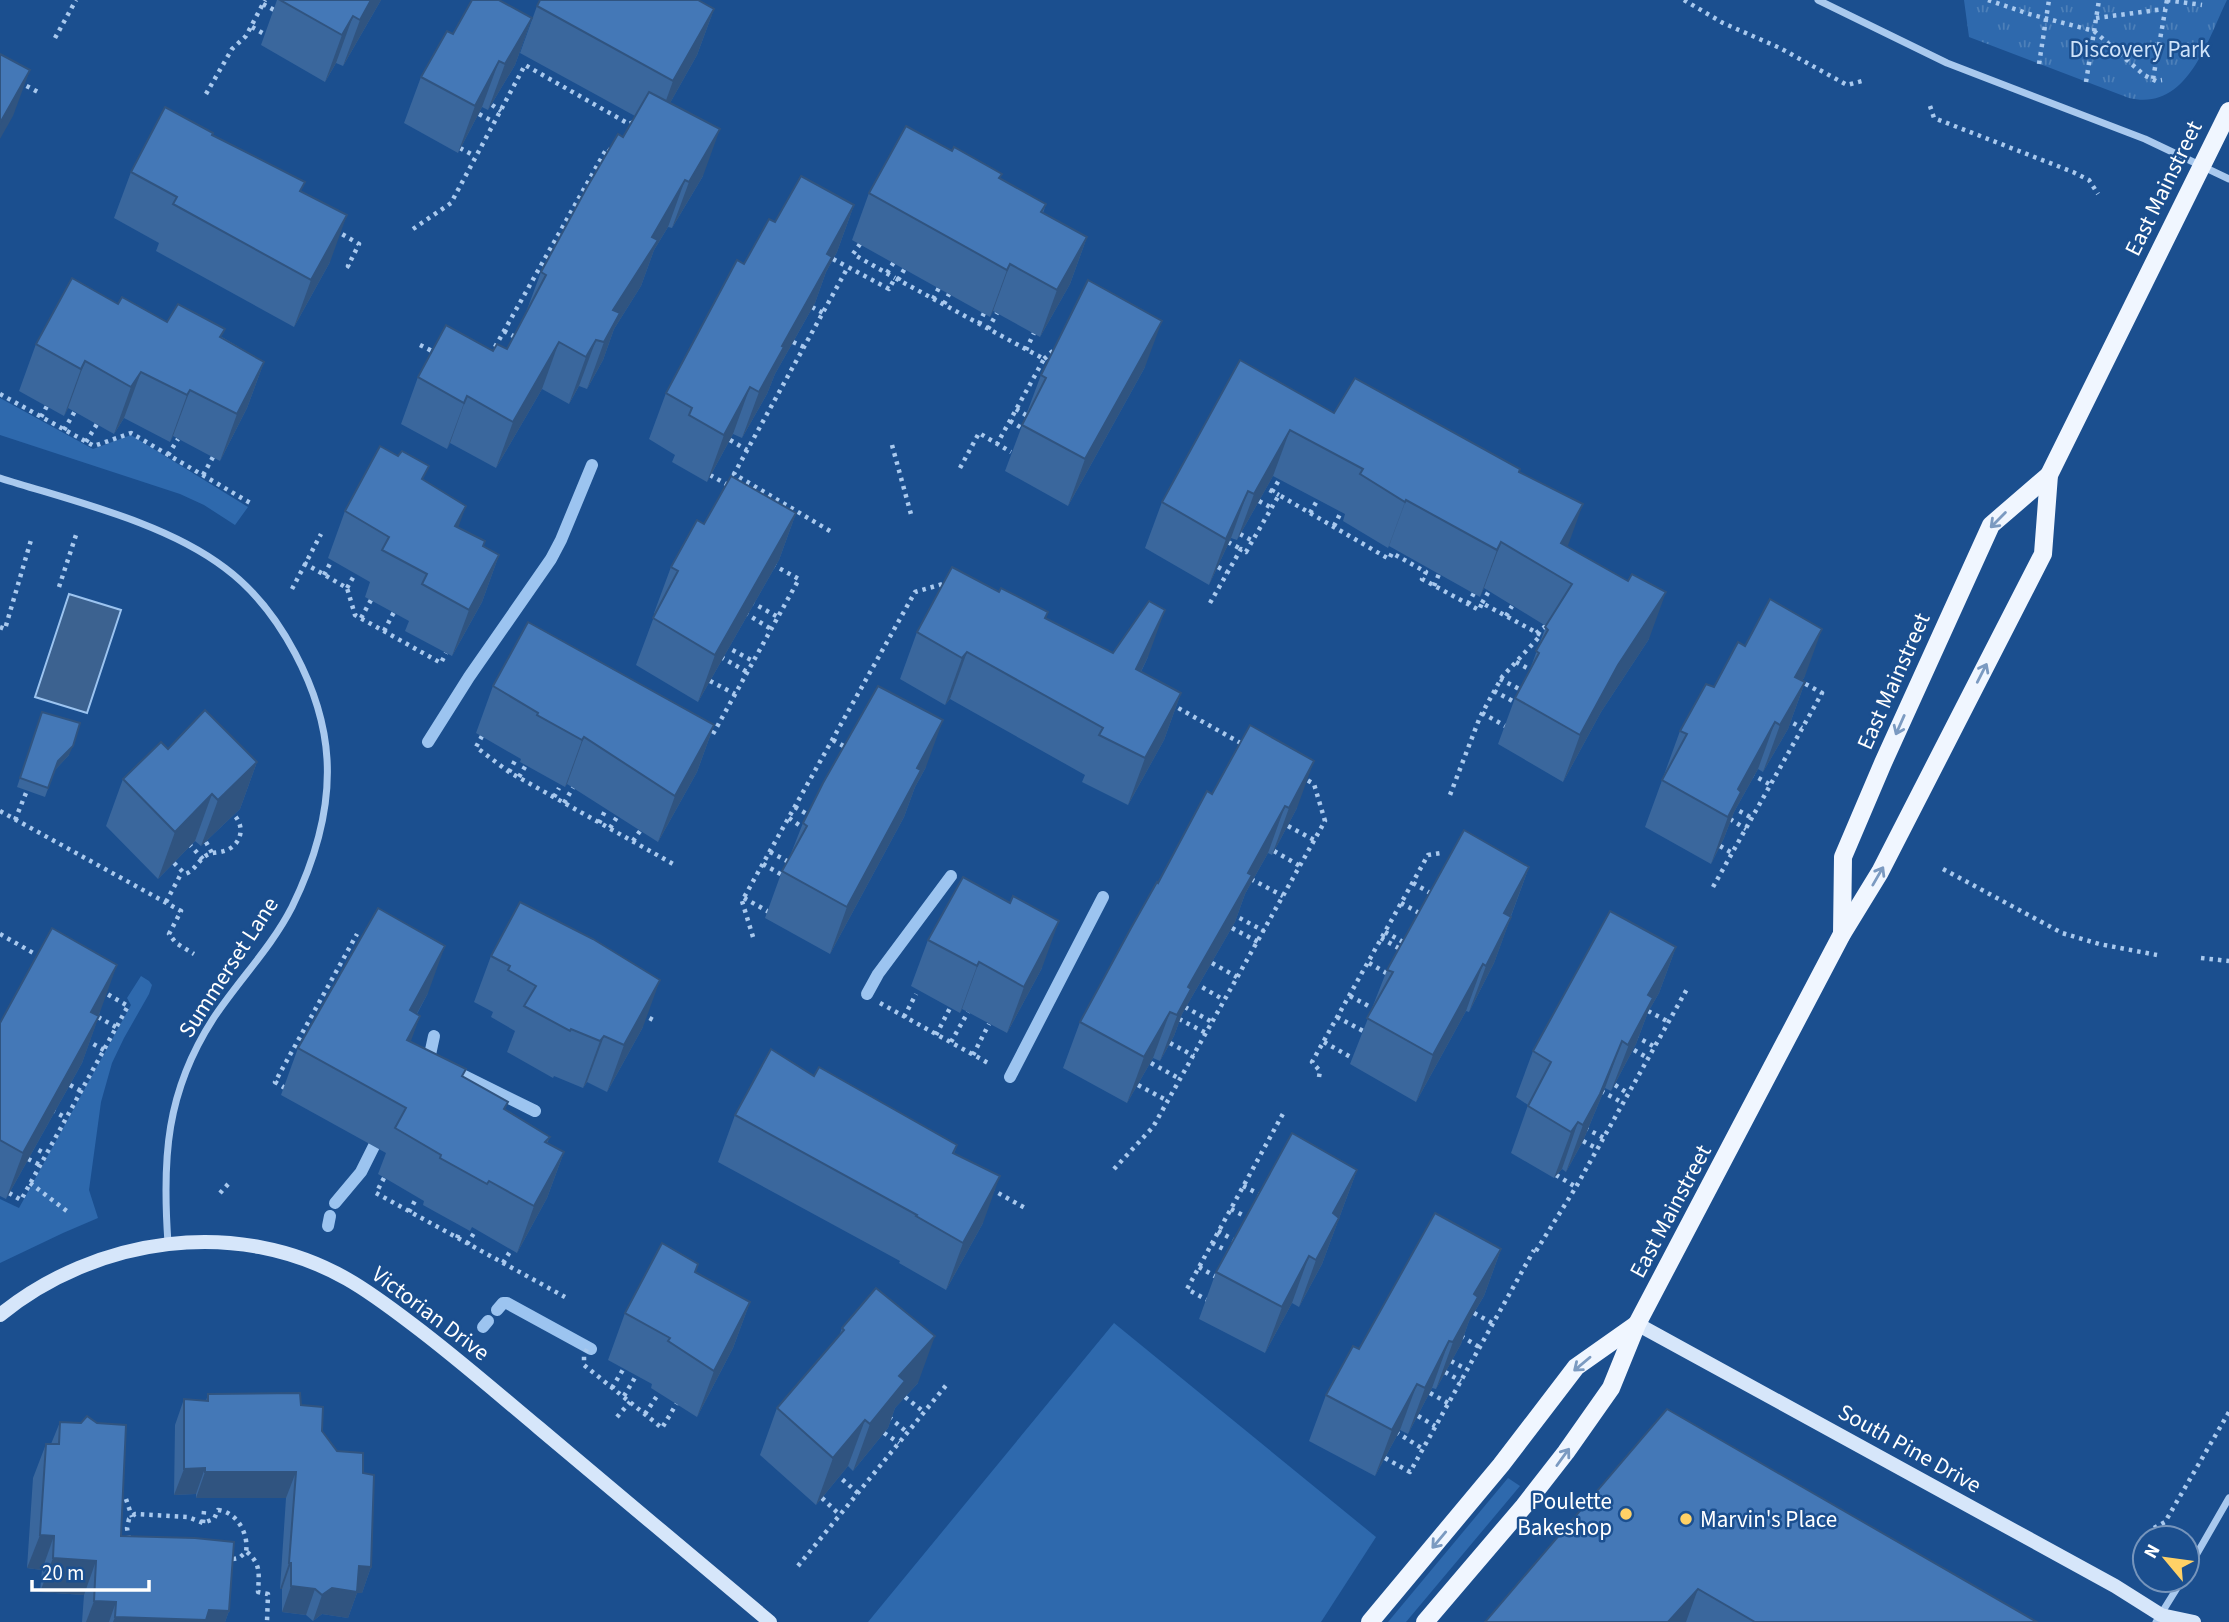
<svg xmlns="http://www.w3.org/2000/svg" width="2229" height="1622" viewBox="0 0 2229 1622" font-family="'Source Sans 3',sans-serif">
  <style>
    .grass { fill: #2e69ad }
    .park { fill: url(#park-tufts) }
    .water { fill: #3c6290; stroke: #9cc4f0; stroke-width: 2 }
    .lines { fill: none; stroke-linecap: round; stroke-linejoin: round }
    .stream { stroke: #9cc4f0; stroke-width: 12 }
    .path { stroke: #a9c9ee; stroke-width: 4.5; stroke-dasharray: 3.5 5; stroke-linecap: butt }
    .street { stroke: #a9c9ee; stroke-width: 7 }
    .secondary { stroke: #d6e6fa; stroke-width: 14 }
    .primary { stroke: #f0f6ff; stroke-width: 18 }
    .wall { fill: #3a679d }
    .shaded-wall { fill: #305480 }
    .building { fill: #4478b7; stroke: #305480; stroke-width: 2 }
    .oneway { stroke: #7b9ac1 }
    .poi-dot { fill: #ffd166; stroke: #1b4f8f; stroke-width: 2.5 }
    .labels { text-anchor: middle; stroke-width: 5; stroke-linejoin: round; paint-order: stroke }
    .park-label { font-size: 23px; fill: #cfe3fa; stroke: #1b4f8f }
    .street-label { font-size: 23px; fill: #fff; stroke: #1b4f8f }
    .poi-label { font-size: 23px; fill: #fff; stroke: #1b4f8f; text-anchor: end }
  </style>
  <defs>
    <pattern id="park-tufts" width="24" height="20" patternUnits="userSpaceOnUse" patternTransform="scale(1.75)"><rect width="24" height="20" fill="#2e69ad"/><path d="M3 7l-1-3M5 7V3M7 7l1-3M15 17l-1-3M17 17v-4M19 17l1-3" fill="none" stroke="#4d80b9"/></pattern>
  </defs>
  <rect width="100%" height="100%" fill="#1b4f8f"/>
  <!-- grass -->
  <g class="grass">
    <path d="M 0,398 L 93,449 L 131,435 L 248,507 L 235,525 L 204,505 L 180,494 L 0,435 Z"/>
    <path d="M 141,976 L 149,981 L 152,985 L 149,994 L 124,1038 L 112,1063 L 101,1102 L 89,1190 L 98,1218 L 63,1233 L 0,1263 L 0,1199 L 19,1208 L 131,1005 L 127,998 Z"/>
    <path d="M 1114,1323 L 1376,1537 L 1321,1622 L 868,1622 Z"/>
    <path d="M 1508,1478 L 1520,1486 L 1406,1622 L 1388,1622 Z"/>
  </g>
  <!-- park -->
  <path class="park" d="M 1964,0 L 2227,0 C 2207,41 2187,112 2129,98 L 1969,37 Z"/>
  <!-- water -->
  <path class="water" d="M 69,594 L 121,610 L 87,713 L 35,697 Z"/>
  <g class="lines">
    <!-- stream -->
    <g class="stream">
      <path d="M 428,742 L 469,677 L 551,559 L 561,540 L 592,465"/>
      <path d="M 867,994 L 878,974 L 951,876"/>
      <path d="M 428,1064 L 434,1036"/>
      <path d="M 450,1069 L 535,1111"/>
      <path d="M 1010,1077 L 1103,897"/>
      <path d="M 335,1203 L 361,1172 L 380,1134"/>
      <path d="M 328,1226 L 330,1216"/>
      <path d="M 497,1310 L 503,1303 L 507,1303 L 591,1349"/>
      <path d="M 483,1327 L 488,1321"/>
    </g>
    <!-- path -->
    <g class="path">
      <path d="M 1684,0 L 1723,23 L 1780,48 L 1847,85 L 1866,80"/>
      <path d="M 1988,0 L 2029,14 L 2094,31 L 2144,75 L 2156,81 L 2162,80"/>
      <path d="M 2167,0 L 2202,5"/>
      <path d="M 263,4 L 278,12"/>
      <path d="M 2096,18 L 2165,9"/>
      <path d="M 252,27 L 266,35"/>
      <path d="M 55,38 L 76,0"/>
      <path d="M 2039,64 L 2049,0"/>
      <path d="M 2153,79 L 2167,0"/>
      <path d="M 19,82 L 38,92"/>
      <path d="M 2086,82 L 2099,0"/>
      <path d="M 206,94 L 232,49 L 246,36 L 265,0"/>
      <path d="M 492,105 L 501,111"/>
      <path d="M 1930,106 L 1934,118 L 2073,172 L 2089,180 L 2098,194"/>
      <path d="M 479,114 L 494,122"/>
      <path d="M 460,148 L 475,156"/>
      <path d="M 413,229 L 451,203 L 525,65 L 629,124 L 634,122"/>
      <path d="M 335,230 L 359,244 L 348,266 L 353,269"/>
      <path d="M 860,244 L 853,254 L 895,278"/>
      <path d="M 833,259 L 848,267"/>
      <path d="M 887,273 L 894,262"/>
      <path d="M 898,280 L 907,265"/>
      <path d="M 933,299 L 941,284"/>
      <path d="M 944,304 L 949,294"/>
      <path d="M 812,307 L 823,313"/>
      <path d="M 979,324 L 984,313"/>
      <path d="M 988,329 L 997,313"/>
      <path d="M 504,331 L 519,339"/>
      <path d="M 793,342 L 804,347"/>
      <path d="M 420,345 L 436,353"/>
      <path d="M 495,347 L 607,148 L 611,151"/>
      <path d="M 1026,350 L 1034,333"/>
      <path d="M 1044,359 L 1056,348"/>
      <path d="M 0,394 L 94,446 L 131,433 L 252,504"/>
      <path d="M 1016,409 L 1026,415"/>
      <path d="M 41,417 L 47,406"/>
      <path d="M 1010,421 L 1025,430"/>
      <path d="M 64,430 L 75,411"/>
      <path d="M 730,440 L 747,450"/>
      <path d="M 86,442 L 97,424"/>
      <path d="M 892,445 L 912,518"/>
      <path d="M 168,455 L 178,439"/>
      <path d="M 960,468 L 979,433 L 1011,452"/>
      <path d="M 203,475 L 213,457"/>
      <path d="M 710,475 L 728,485 L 729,482"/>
      <path d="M 1262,486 L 1279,495"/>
      <path d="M 1272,492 L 1282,475"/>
      <path d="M 1259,501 L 1272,508"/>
      <path d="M 1310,513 L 1318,499"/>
      <path d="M 1334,526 L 1341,512"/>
      <path d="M 830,531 L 734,474 L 848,267 L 889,289 L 895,278 L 1044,359 L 997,444"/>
      <path d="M 1240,534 L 1253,541"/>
      <path d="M 1228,542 L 1241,549"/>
      <path d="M 304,563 L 347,588 L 355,615 L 441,663 L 446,653"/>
      <path d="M 1218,567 L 1227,572"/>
      <path d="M 324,575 L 332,560"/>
      <path d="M 1434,586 L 1439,574"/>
      <path d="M 59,587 L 76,535"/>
      <path d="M 347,588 L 355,574"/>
      <path d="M 292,589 L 321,534"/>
      <path d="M 751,602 L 778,617"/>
      <path d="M 1210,603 L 1241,549 L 1246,552 L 1279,495 L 1389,559 L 1392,553 L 1426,572 L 1422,579 L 1479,610 L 1482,603 L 1541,635 L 1502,677 L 1480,717 L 1450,795"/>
      <path d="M 1482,603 L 1489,591"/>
      <path d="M 1468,604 L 1474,593"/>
      <path d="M 745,613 L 771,629"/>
      <path d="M 1506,616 L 1512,606"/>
      <path d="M 361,618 L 371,600"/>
      <path d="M 0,627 L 5,629 L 31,540"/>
      <path d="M 384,631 L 394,612"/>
      <path d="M 1536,633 L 1550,623"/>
      <path d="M 725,646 L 753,661"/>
      <path d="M 721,657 L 747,672"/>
      <path d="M 1516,662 L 1531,670"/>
      <path d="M 1500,679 L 1523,691"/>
      <path d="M 710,681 L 735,694"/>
      <path d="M 1494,691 L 1518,704"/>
      <path d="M 1171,704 L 1246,746"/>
      <path d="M 1482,713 L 1507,727"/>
      <path d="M 1786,719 L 1802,728"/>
      <path d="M 713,734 L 799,579 L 775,566"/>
      <path d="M 482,736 L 476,747 L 509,772 L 675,865"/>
      <path d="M 833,740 L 847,748"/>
      <path d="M 509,772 L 517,757"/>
      <path d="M 1751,774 L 1771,785"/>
      <path d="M 519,777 L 526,765"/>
      <path d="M 554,797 L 559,788"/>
      <path d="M 564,803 L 574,786"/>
      <path d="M 795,807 L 812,817"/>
      <path d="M 1732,807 L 1752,818"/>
      <path d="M 0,811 L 181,911 L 169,934 L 176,943 L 194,954"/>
      <path d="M 789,818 L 805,829"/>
      <path d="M 1730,819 L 1746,829"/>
      <path d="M 15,820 L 26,793"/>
      <path d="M 599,823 L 607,807"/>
      <path d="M 1288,826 L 1314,840"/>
      <path d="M 610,828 L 617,817"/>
      <path d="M 633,841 L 640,831"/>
      <path d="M 206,842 L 212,853"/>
      <path d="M 189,844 L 203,859"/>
      <path d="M 1720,846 L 1732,853"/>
      <path d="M 1274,851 L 1300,866"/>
      <path d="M 770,852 L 789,862"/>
      <path d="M 174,863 L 185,874 C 195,871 198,860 207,855 C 212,852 219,853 224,851 C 241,846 246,827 234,815"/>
      <path d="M 763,864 L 784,876"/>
      <path d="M 1943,869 L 2062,933 L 2099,944 L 2157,955"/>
      <path d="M 1251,879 L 1283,896"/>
      <path d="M 1413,883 L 1432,894"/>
      <path d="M 1713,887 L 1822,693 L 1802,682"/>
      <path d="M 744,898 L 769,912"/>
      <path d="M 166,902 L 182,872"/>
      <path d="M 1401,903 L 1421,914"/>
      <path d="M 1232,914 L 1264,931"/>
      <path d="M 1232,928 L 1258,942"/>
      <path d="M 1385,932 L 1405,943"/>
      <path d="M 0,934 L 42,958"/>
      <path d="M 753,937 L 742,901 L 915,592 L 946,583"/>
      <path d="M 1381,938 L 1402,950"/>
      <path d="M 2201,958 L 2229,961"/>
      <path d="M 1212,963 L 1237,977"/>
      <path d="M 1369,963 L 1388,974"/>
      <path d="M 1195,983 L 1224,1000"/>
      <path d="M 1350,996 L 1374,1009"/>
      <path d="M 880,1003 L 990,1064"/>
      <path d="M 1185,1007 L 1212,1022"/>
      <path d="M 1648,1011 L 1669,1022"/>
      <path d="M 642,1014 L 657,1022"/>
      <path d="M 98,1017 L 116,1027"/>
      <path d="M 904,1017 L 916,994"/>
      <path d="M 1337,1017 L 1367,1033"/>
      <path d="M 1179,1019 L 1206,1033"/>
      <path d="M 936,1035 L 950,1008"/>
      <path d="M 1635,1036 L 1655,1047"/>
      <path d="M 86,1040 L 104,1050"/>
      <path d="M 951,1042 L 968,1012"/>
      <path d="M 1324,1042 L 1354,1059"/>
      <path d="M 1170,1043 L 1194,1056"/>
      <path d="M 1634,1050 L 1648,1058"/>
      <path d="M 973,1055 L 989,1024"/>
      <path d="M 1151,1063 L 1180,1079"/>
      <path d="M 1319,1077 L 1320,1071 L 1312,1062 L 1428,855 L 1441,853"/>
      <path d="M 70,1085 L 81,1091"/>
      <path d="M 1138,1085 L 1168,1101"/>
      <path d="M 1615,1085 L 1629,1094"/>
      <path d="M 285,1088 L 275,1082 L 357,934"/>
      <path d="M 1601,1091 L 1623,1103"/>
      <path d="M 52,1110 L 66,1118"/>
      <path d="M 1585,1128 L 1604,1138"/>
      <path d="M 1583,1141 L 1598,1149"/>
      <path d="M 31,1146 L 46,1154"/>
      <path d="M 28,1159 L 40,1165"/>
      <path d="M 1114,1169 L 1153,1127 L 1325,821 L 1314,784 L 1302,777"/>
      <path d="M 1556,1175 L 1576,1187"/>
      <path d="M 384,1178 L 376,1193 L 565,1297"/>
      <path d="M 30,1183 L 68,1212"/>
      <path d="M 1243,1186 L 1261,1195"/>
      <path d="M 991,1189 L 1025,1208"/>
      <path d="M 9,1193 L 21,1200 L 128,1006 L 102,991"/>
      <path d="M 220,1193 L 230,1182"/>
      <path d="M 1231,1209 L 1252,1220"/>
      <path d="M 409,1212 L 417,1197"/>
      <path d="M 1218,1231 L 1239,1243"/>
      <path d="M 457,1238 L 460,1230"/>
      <path d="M 1212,1243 L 1233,1254"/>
      <path d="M 467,1244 L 476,1230"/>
      <path d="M 1536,1251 L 1576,1187 L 1687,989"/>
      <path d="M 503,1263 L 511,1250"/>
      <path d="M 1199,1267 L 1220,1279"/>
      <path d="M 1209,1301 L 1187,1289 L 1285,1110"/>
      <path d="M 1474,1313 L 1492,1323"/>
      <path d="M 1461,1336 L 1479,1347"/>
      <path d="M 587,1349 L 584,1355 L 584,1365 L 662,1428 L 677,1403"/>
      <path d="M 1451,1361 L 1466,1369"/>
      <path d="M 1445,1372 L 1461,1381"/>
      <path d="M 612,1388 L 624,1368"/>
      <path d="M 1430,1393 L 1448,1403"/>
      <path d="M 624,1396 L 639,1371"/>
      <path d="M 905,1397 L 924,1412"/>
      <path d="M 645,1414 L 659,1393"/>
      <path d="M 1418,1416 L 1435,1426"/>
      <path d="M 617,1417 L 630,1402"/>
      <path d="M 889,1417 L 908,1433"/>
      <path d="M 1396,1432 L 1423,1449"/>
      <path d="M 884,1433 L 899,1443"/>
      <path d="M 1385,1458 L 1410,1472 L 1534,1250"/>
      <path d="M 836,1474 L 858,1493"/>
      <path d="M 822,1498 L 840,1515"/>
      <path d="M 126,1499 L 132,1517"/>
      <path d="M 203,1523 L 204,1511"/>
      <path d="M 2154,1528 L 2165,1522 L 2229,1412"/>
      <path d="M 129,1539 L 127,1528 L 129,1519 L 135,1514 L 188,1517 L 203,1523 L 214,1519 L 218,1510 C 237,1512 249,1534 246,1552 L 239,1558 L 228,1560"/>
      <path d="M 247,1552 C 261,1564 259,1574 258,1592 L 268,1594 L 267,1622"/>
      <path d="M 798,1566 L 948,1383"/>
    </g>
    <!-- street -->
    <g class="street">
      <path d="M 1818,0 L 1947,63 L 2145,139 L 2229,179"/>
      <path d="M 0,478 C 72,501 165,522 225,568 C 280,609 323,691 327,759 C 330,809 314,862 292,907 C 271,948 238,981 213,1019 C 166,1092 162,1158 168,1243"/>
      <path d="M 2187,1571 L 2229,1498"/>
      <path d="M 2156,1622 L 2182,1580"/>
    </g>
    <!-- secondary -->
    <g class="secondary">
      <path d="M 0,1315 C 96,1237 237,1216 347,1279 C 370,1292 391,1308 412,1324 C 456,1357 497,1393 539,1428 C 616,1493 693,1557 770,1622"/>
      <path d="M 1637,1324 L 2115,1586 L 2161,1615 L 2194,1622"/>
    </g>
    <!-- primary -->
    <g class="primary">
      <path d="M 1842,934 L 1843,857 L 1883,763 L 1991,525 L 2049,475"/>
      <path d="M 1370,1622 L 1501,1465 L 1576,1367 L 1637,1324"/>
      <path d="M 1425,1622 L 1524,1506 L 1566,1452 L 1611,1388 L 1637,1324 L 1842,934 L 1880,872 L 2043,554 L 2049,475 L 2229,111"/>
    </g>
  </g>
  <!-- wall -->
  <g class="wall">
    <path d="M 277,0 L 381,0 L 343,66 L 336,63 L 325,82 L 261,45 Z"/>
    <path d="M 537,6 L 714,9 L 697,55 L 670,103 L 703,176 L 672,228 L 668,227 L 654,250 L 641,286 L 614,329 L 603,360 L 587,389 L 579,386 L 569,404 L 542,389 L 496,468 L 450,443 L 447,449 L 401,424 L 418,377 L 493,351 L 507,349 L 525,315 L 541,272 L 635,116 L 520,53 Z"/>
    <path d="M 532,18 L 515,65 L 488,110 L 482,107 L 458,153 L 404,123 L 421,77 L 453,34 Z"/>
    <path d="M 212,136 L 302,192 L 330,262 L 294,327 L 156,251 L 159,243 L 114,218 L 131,172 Z"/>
    <path d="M 952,151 L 1002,174 L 1000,178 L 1046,204 L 1043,213 L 1087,237 L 1070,284 L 1040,337 L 993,311 L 990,317 L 852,240 L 869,193 Z"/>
    <path d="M 854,205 L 837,252 L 826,272 L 815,303 L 775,374 L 767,394 L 742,438 L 733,434 L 707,482 L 672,462 L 675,455 L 649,439 L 666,393 L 775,222 Z"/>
    <path d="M 118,304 L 167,322 L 222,337 L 264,362 L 247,408 L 220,461 L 173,436 L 170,442 L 124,418 L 114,434 L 68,408 L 64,416 L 19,391 L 36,344 Z"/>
    <path d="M 1240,360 L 1334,413 L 1519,472 L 1567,547 L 1649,639 L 1601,712 L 1563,782 L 1498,744 L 1515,698 L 1529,672 L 1546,626 L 1484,588 L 1480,597 L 1389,546 L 1388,548 L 1343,521 L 1345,514 L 1273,476 L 1237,540 L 1231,538 L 1209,585 L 1145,548 L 1162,502 Z"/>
    <path d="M 1145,367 L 1068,506 L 1005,471 L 1041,375 Z"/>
    <path d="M 424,480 L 458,528 L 485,541 L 483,546 L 499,555 L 482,602 L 452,656 L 405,631 L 409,621 L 365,597 L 370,582 L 328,558 L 345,511 Z"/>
    <path d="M 796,513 L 779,560 L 698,702 L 636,665 L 655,614 L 654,613 L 671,567 L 704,524 Z"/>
    <path d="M 1046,619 L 1113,653 L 1148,657 L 1141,672 L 1181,693 L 1164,740 L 1128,805 L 1082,782 L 1085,775 L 950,699 L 945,705 L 900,679 L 917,632 Z"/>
    <path d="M 1805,676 L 1802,681 L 1805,682 L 1788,729 L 1763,772 L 1758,769 L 1734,812 L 1724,838 L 1711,864 L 1645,827 L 1680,731 Z"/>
    <path d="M 493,686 L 714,725 L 697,772 L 658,842 L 567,784 L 565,787 L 520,762 L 521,759 L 476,733 Z"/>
    <path d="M 42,712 L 69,755 L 55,770 L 45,797 L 17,787 Z"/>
    <path d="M 168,749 L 257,762 L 240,809 L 201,846 L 195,841 L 158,879 L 106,826 L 123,779 Z"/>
    <path d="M 926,767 L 915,787 L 904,817 L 830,954 L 765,918 L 782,871 L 790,856 L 803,823 Z"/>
    <path d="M 1212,794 L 1297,808 L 1272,855 L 1268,853 L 1245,894 L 1235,922 L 1182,1014 L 1174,1036 L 1160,1061 L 1153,1058 L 1127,1103 L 1063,1068 L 1080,1022 L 1158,883 Z"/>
    <path d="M 1529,867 L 1494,963 L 1469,1012 L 1466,1011 L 1416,1102 L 1350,1064 L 1387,970 Z"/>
    <path d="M 928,940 L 1042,968 L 1007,1033 L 962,1009 L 960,1013 L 911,986 Z"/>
    <path d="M 1676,947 L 1659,993 L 1648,1012 L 1636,1044 L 1611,1091 L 1605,1088 L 1583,1141 L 1566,1172 L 1562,1169 L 1554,1178 L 1511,1153 L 1528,1105 L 1516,1097 L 1533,1051 Z"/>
    <path d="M 491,956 L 643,1027 L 607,1092 L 587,1082 L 583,1088 L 554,1076 L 553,1078 L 507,1052 L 515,1031 L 491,1017 L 493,1012 L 474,1002 Z"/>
    <path d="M 428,993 L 417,1014 L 420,1016 L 410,1041 L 464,1077 L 505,1109 L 550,1137 L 547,1143 L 564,1152 L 547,1198 L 517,1253 L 472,1227 L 470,1231 L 423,1205 L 424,1201 L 378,1174 L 386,1153 L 281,1095 L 298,1048 Z"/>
    <path d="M 100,1012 L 82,1063 L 6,1199 L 0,1196 L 0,1023 Z"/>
    <path d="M 814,1076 L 957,1145 L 954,1154 L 983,1223 L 946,1290 L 899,1263 L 900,1261 L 718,1162 L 735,1115 Z"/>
    <path d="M 1357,1170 L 1322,1264 L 1299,1307 L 1292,1303 L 1265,1353 L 1199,1319 L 1216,1272 Z"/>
    <path d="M 1501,1249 L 1484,1296 L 1469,1321 L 1461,1344 L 1436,1389 L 1432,1388 L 1408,1434 L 1400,1430 L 1375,1476 L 1309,1441 L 1326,1395 L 1359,1349 Z"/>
    <path d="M 695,1272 L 750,1302 L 733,1348 L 697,1417 L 651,1388 L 652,1384 L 608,1360 L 625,1313 Z"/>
    <path d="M 842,1328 L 918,1383 L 895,1408 L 888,1428 L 853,1471 L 848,1466 L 816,1505 L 760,1455 L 777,1408 L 839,1336 Z"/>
    <path d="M 208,1394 L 301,1405 L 337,1451 L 363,1473 L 371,1567 L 362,1593 L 357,1593 L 348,1618 L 322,1614 L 313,1621 L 306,1615 L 282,1612 L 282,1589 L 280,1589 L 286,1498 L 196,1498 L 196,1494 L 174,1495 L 175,1425 L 184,1399 L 206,1401 Z"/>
    <path d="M 1667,1409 L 2037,1622 L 1485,1622 Z"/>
    <path d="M 60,1422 L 121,1536 L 229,1611 L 225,1622 L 82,1622 L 84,1595 L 40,1592 L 42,1570 L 27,1568 L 33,1478 L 46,1444 L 51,1444 Z"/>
  </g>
  <!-- shaded-wall -->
  <g class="shaded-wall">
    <path d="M 371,0 L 381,0 L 343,66 L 360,20 Z"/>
    <path d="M 714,9 L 697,55 L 656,128 L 673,81 Z"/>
    <path d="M 353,16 L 336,63 L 325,82 L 342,35 Z"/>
    <path d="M 532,18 L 515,65 L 488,110 L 505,64 Z"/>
    <path d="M 499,61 L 482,107 L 458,153 L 475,106 Z"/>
    <path d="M 30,70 L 13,116 L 0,139 L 0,123 Z"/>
    <path d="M 720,129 L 703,176 L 672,228 L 689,182 Z"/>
    <path d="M 685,180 L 668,227 L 654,250 L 641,286 L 614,329 L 603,360 L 587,389 L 604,342 L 613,310 L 652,237 Z"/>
    <path d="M 854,205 L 837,252 L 826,272 L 815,303 L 775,374 L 767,394 L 742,438 L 759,392 L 827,254 Z"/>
    <path d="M 347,215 L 330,262 L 294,327 L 311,280 Z"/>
    <path d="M 1087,237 L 1070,284 L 1040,337 L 1057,290 Z"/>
    <path d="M 1010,264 L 993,311 L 990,317 L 1007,270 Z"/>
    <path d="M 1162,321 L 1145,367 L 1068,506 L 1085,459 Z"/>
    <path d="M 596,340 L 579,386 L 569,404 L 586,357 Z"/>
    <path d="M 559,342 L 542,389 L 496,468 L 513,422 Z"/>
    <path d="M 85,361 L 68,408 L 64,416 L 81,369 Z"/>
    <path d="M 264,362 L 247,408 L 220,461 L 237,414 Z"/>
    <path d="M 141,372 L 124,418 L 114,434 L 131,387 Z"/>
    <path d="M 750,387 L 733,434 L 707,482 L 724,435 Z"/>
    <path d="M 190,390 L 173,436 L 170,442 L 187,395 Z"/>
    <path d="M 467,396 L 450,443 L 447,449 L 464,403 Z"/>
    <path d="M 1290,430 L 1273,476 L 1237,540 L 1254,494 Z"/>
    <path d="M 1248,491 L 1231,538 L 1209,585 L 1226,539 Z"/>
    <path d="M 1406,500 L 1389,546 L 1388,548 L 1405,502 Z"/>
    <path d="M 1583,504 L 1566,551 L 1561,543 Z"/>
    <path d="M 466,506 L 449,553 L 455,526 Z"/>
    <path d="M 796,513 L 779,560 L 698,702 L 715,655 Z"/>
    <path d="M 1501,542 L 1484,588 L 1480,597 L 1497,550 Z"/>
    <path d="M 499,555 L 482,602 L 452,656 L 469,610 Z"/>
    <path d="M 1666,592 L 1649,639 L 1601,712 L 1563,782 L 1580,735 L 1618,665 Z"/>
    <path d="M 1165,610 L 1148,657 L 1119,716 L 1136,669 Z"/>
    <path d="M 1822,629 L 1805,676 L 1778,723 L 1795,677 Z"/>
    <path d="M 967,652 L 950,699 L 945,705 L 962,658 Z"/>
    <path d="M 1805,682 L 1788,729 L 1763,772 L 1780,725 Z"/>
    <path d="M 1181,693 L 1164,740 L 1128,805 L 1145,758 Z"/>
    <path d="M 943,720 L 926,767 L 915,787 L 904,817 L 830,954 L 847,907 L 917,768 Z"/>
    <path d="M 1775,722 L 1758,769 L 1734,812 L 1724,838 L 1711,864 L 1738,789 Z"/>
    <path d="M 714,725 L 697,772 L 658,842 L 675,796 Z"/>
    <path d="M 584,737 L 567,784 L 565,787 L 582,740 Z"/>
    <path d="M 73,746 L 69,755 L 55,770 L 45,797 L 58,761 Z"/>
    <path d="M 1314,761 L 1297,808 L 1272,855 L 1289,808 Z"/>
    <path d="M 257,762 L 240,809 L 201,846 L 218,800 Z"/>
    <path d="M 212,794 L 195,841 L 158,879 L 175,832 Z"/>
    <path d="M 1285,806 L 1268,853 L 1245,894 L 1235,922 L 1182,1014 L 1174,1036 L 1160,1061 L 1188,987 L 1248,873 Z"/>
    <path d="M 1529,867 L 1512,913 L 1487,959 L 1504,913 Z"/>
    <path d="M 1511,917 L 1494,963 L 1469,1012 L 1486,966 Z"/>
    <path d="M 1059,921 L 1042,968 L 1007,1033 L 1024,987 Z"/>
    <path d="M 445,946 L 428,993 L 393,1057 L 410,1010 Z"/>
    <path d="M 1676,947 L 1659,993 L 1648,1012 L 1636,1044 L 1611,1091 L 1648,995 Z"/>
    <path d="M 979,962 L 962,1009 L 960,1013 L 977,966 Z"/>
    <path d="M 1483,964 L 1466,1011 L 1416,1102 L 1433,1055 Z"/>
    <path d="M 117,965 L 100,1012 L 74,1059 L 91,1012 Z"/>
    <path d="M 660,980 L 643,1027 L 607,1092 L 624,1045 Z"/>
    <path d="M 1170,1012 L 1153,1058 L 1127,1103 L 1144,1057 Z"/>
    <path d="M 99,1016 L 82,1063 L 6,1199 L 23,1153 Z"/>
    <path d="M 420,1016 L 403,1063 L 407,1040 Z"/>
    <path d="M 604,1036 L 587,1082 L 583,1088 L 600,1041 Z"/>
    <path d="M 1622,1041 L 1605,1088 L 1583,1141 L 1566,1172 L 1583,1125 Z"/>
    <path d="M 1578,1122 L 1562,1169 L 1554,1178 L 1571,1132 Z"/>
    <path d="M 564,1152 L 547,1198 L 517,1253 L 534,1206 Z"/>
    <path d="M 1357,1170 L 1322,1264 L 1299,1307 L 1333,1213 Z"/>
    <path d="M 1000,1176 L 983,1223 L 946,1290 L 963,1243 Z"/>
    <path d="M 1501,1249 L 1484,1296 L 1469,1321 L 1461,1344 L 1436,1389 L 1453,1342 L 1474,1294 Z"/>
    <path d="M 1309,1256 L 1292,1303 L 1265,1353 L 1282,1307 Z"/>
    <path d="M 750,1302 L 733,1348 L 697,1417 L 714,1371 Z"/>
    <path d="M 935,1336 L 918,1383 L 895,1408 L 888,1428 L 853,1471 L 870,1424 L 899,1376 Z"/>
    <path d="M 1449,1341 L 1432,1388 L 1408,1434 L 1425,1388 Z"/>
    <path d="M 1417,1384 L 1400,1430 L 1375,1476 L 1392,1430 Z"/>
    <path d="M 865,1420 L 848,1466 L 816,1505 L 833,1458 Z"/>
    <path d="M 205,1468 L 196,1494 L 174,1495 L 184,1469 Z"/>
    <path d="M 205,1472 L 296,1472 L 286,1498 L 196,1498 Z"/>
    <path d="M 40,1535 L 54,1536 L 42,1570 L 27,1568 Z"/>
    <path d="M 53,1558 L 96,1561 L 84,1595 L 40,1592 Z"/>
    <path d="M 289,1563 L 291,1563 L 282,1589 L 280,1589 Z"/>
    <path d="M 359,1566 L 371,1567 L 362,1593 L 357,1593 L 348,1618 L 322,1614 L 313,1621 L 322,1595 Z"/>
    <path d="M 291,1586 L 315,1589 L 306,1615 L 282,1612 Z"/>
    <path d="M 1698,1589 L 1686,1622 L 1668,1622 Z"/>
    <path d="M 94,1601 L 116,1602 L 109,1622 L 86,1622 Z"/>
    <path d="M 209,1610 L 229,1611 L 225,1622 L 113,1622 L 115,1617 Z"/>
  </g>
  <!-- building -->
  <g class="building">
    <path d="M 280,0 L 371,0 L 360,20 L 353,16 L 342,35 Z"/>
    <path d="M 472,0 L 499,0 L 532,18 L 505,64 L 499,61 L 475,106 L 421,77 L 447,31 L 453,34 Z"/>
    <path d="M 540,0 L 698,0 L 714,9 L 673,81 L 537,6 Z"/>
    <path d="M 0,54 L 30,70 L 0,123 Z"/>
    <path d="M 649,92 L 720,129 L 689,182 L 685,180 L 652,237 L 658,240 L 613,310 L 620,313 L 604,342 L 596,340 L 586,357 L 559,342 L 513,422 L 467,396 L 464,403 L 418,377 L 446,325 L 493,351 L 497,344 L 507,349 L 546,275 L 541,272 L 586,189 L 618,134 L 623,137 Z"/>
    <path d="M 165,107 L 213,133 L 212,135 L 305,182 L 300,191 L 347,215 L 311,280 L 173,204 L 177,197 L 131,172 Z"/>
    <path d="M 906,126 L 952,151 L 954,147 L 1002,174 L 999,178 L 1046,204 L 1041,212 L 1087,237 L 1057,290 L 1010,264 L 1007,270 L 869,193 Z"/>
    <path d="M 801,176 L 854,205 L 827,254 L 832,257 L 782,346 L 784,347 L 759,392 L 750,387 L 724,435 L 689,415 L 692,408 L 666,393 L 737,260 L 744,264 L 769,219 L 775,222 Z"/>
    <path d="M 72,278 L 118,304 L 122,297 L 167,322 L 178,304 L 225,329 L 220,337 L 264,362 L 237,414 L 190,390 L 187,395 L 141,372 L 131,387 L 85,361 L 81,369 L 36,344 Z"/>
    <path d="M 1088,280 L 1162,321 L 1085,459 L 1022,425 L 1046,378 L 1041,375 Z"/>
    <path d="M 1240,360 L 1334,413 L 1355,378 L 1520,469 L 1519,472 L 1583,504 L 1561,543 L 1628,581 L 1632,574 L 1666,592 L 1618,665 L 1580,735 L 1515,698 L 1539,653 L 1536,651 L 1548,630 L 1545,627 L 1572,584 L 1501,542 L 1497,550 L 1406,500 L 1405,502 L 1360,474 L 1363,469 L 1290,430 L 1254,494 L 1248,491 L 1226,539 L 1162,502 Z"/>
    <path d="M 380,446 L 398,456 L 402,451 L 429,466 L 422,479 L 466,506 L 455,526 L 485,541 L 483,546 L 499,555 L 469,610 L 422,584 L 427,574 L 382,550 L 389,537 L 345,511 Z"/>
    <path d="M 731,476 L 796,513 L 715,655 L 653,618 L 678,571 L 671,567 L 697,520 L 704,524 Z"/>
    <path d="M 952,567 L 999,592 L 1001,588 L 1048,612 L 1045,618 L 1113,653 L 1149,601 L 1165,610 L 1136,669 L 1181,693 L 1145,758 L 1099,735 L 1103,728 L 967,652 L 962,658 L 917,632 Z"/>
    <path d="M 1770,599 L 1822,629 L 1795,677 L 1805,682 L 1780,725 L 1775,722 L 1738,789 L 1741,792 L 1728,817 L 1662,780 L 1687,734 L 1680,731 L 1706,684 L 1714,687 L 1738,642 L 1745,646 Z"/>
    <path d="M 528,622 L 714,725 L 675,796 L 584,737 L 582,740 L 537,715 L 538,713 L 493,686 Z"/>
    <path d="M 878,686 L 943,720 L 917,768 L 921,770 L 847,907 L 782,871 L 807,826 L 803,823 L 823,783 Z"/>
    <path d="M 205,710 L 257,762 L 218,800 L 212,794 L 175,832 L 123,779 L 161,742 L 168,749 Z"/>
    <path d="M 42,712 L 80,723 L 73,746 L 58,761 L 48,788 L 20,778 Z"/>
    <path d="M 1250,725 L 1314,761 L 1289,808 L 1285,806 L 1248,873 L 1252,875 L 1188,987 L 1191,989 L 1177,1015 L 1170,1012 L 1144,1057 L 1080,1022 L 1131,928 L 1157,882 L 1158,883 L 1207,791 L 1212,794 Z"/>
    <path d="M 1464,830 L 1529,867 L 1504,913 L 1511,917 L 1486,966 L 1483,964 L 1433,1055 L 1367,1018 L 1393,972 L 1387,970 Z"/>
    <path d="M 963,877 L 1010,903 L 1013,896 L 1059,921 L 1024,987 L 979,962 L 977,966 L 928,940 Z"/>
    <path d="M 520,902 L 593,939 L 660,980 L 624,1045 L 604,1036 L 600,1041 L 571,1029 L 570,1031 L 524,1006 L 536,986 L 508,970 L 510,966 L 491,956 Z"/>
    <path d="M 378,908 L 445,946 L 410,1010 L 420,1016 L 407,1040 L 466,1069 L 462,1076 L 508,1102 L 504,1109 L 550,1137 L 545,1142 L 564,1152 L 534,1206 L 489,1181 L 487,1184 L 440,1158 L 441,1155 L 395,1128 L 406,1108 L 298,1048 Z"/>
    <path d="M 1610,911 L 1676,947 L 1648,995 L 1653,998 L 1628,1045 L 1622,1041 L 1600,1094 L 1583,1125 L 1578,1122 L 1571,1132 L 1528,1106 L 1551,1062 L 1533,1051 Z"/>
    <path d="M 52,928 L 117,965 L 91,1012 L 99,1016 L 23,1153 L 0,1140 L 0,1023 Z"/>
    <path d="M 771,1049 L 814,1076 L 819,1067 L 957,1145 L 953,1153 L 1000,1176 L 963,1243 L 916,1216 L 917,1215 L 735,1115 Z"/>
    <path d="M 1292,1133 L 1357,1170 L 1333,1213 L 1339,1218 L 1316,1260 L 1309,1256 L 1282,1307 L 1216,1272 Z"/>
    <path d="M 1435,1213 L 1501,1249 L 1474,1294 L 1478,1297 L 1453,1342 L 1449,1341 L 1425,1388 L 1417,1384 L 1392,1430 L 1326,1395 L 1353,1346 L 1359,1349 Z"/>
    <path d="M 662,1243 L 698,1264 L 695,1272 L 750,1302 L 714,1371 L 668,1341 L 670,1338 L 625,1313 Z"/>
    <path d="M 876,1288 L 935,1336 L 899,1376 L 905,1381 L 870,1424 L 865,1420 L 833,1458 L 777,1408 L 844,1330 L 842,1328 Z"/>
    <path d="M 300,1393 L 301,1405 L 323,1407 L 322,1431 L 337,1451 L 363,1453 L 363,1473 L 374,1475 L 371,1567 L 359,1566 L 357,1592 L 332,1588 L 322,1595 L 315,1589 L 291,1586 L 291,1563 L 289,1563 L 296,1472 L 205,1472 L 205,1468 L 184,1469 L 184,1399 L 208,1401 L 208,1394 Z"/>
    <path d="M 1667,1409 L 2037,1622 L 1755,1622 L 1698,1589 L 1668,1622 L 1485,1622 Z"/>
    <path d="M 87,1416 L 97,1423 L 126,1425 L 121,1536 L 195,1538 L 234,1542 L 229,1611 L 209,1610 L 206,1620 L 115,1617 L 116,1602 L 94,1601 L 96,1561 L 53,1558 L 54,1536 L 40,1535 L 46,1444 L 59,1444 L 60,1422 L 81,1423 Z"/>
  </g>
  <!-- one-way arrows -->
  <defs><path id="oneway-shaft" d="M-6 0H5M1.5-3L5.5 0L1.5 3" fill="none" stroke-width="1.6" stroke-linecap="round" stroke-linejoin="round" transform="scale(1.75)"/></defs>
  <g class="oneway">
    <use href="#oneway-shaft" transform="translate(1998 520) rotate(135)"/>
    <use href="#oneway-shaft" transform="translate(1982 673) rotate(-63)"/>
    <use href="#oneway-shaft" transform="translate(1900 725) rotate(114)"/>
    <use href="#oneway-shaft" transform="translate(1878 876) rotate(-60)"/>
    <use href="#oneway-shaft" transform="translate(1582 1364) rotate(140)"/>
    <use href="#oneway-shaft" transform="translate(1563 1457) rotate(-54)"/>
    <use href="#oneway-shaft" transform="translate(1439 1540) rotate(130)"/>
  </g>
  <!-- markers -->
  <g class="poi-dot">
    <circle cx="1626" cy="1514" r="7"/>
    <circle cx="1686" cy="1519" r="7"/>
  </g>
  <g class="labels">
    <!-- park labels -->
    <g class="park-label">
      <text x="2140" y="57">Discovery Park</text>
    </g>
    <!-- street labels -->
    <g class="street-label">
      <text transform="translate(2163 188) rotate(-64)" y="8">East Mainstreet</text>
      <text transform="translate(1893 681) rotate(-66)" y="8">East Mainstreet</text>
      <text transform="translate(228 967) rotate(-57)" y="8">Summerset Lane</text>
      <text transform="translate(1670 1211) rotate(-62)" y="8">East Mainstreet</text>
      <text transform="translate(431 1313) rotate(37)" y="8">Victorian Drive</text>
      <text transform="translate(1910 1448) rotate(29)" y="8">South Pine Drive</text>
    </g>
    <!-- poi labels -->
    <g class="poi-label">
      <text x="1612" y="1509">Poulette<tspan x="1612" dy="26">Bakeshop</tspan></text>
      <text x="1700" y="1527" text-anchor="start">Marvin's Place</text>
    </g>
  </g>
  <!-- north arrow -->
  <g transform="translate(2166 1559) rotate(299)"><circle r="33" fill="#1b4f8f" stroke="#7695bc" stroke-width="2"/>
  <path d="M0-5L12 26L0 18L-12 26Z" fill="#ffd166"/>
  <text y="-10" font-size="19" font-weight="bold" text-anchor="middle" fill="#ffffff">N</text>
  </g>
  <!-- scale -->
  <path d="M32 1580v10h117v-10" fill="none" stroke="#ffffff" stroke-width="3.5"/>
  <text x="42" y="1580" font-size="21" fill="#ffffff" stroke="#1b4f8f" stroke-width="5" paint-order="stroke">20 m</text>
</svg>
